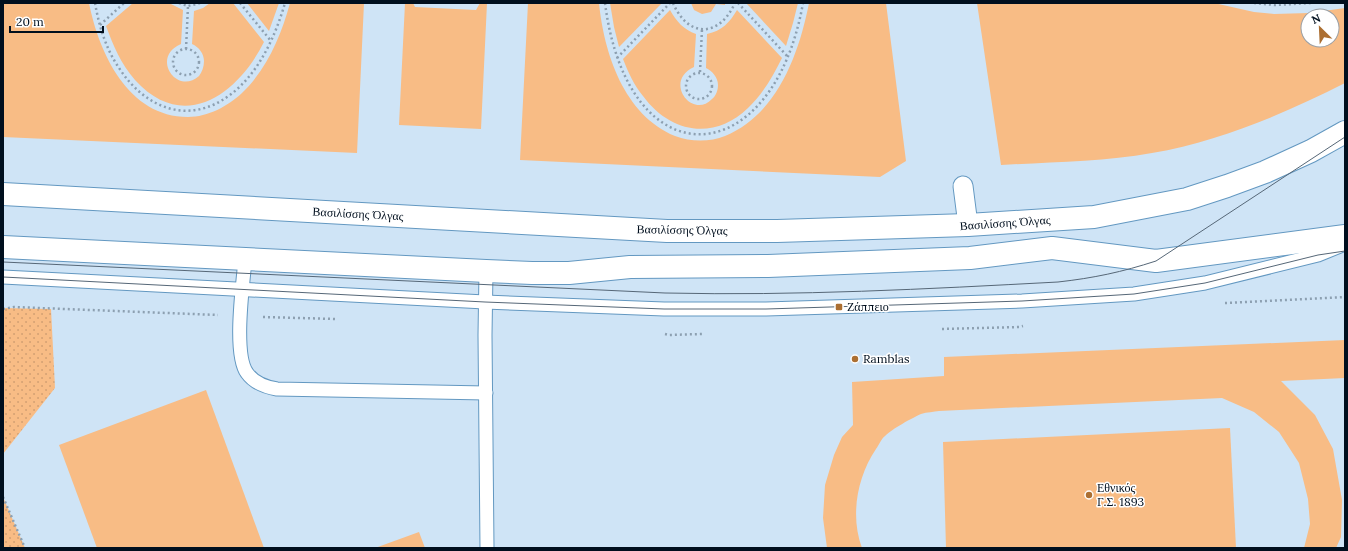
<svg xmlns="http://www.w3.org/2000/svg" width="1348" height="551" viewBox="0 0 1348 551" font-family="Lora,serif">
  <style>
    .green { fill: #f8bc85; fill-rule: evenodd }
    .park { fill: url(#park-dots) }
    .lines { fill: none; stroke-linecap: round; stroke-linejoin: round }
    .service-casing { stroke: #6398c1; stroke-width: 15 }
    .pedestrian-casing { stroke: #6398c1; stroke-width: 21 }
    .minor-casing { stroke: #6398c1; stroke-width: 24 }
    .path { stroke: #8da0b1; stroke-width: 2.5; stroke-dasharray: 2 3; stroke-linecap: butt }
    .service { stroke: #fff; stroke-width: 13 }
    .pedestrian { stroke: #fff; stroke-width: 19 }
    .minor { stroke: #fff; stroke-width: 22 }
    .tram { stroke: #566777; stroke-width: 1 }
    .poi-dot { fill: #ac6f32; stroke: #fff; stroke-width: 1.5 }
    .labels { text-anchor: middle; stroke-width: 3; stroke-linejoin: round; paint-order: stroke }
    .street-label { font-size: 12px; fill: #000f1e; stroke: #fff }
    .poi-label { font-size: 12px; fill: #000f1e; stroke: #fff; text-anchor: start }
  </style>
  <defs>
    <pattern id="park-dots" width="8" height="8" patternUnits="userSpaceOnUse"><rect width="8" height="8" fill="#f8bc85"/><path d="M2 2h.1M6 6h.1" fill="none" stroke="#d3a072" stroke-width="1.8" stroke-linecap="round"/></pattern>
  </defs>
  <rect width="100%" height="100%" fill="#cfe4f6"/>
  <!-- green -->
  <g class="green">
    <path d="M 3,3 L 89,3 C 99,53 128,117 188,117 C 208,117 228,106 242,93 C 267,69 281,36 290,3 L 364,3 L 357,153 L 3,137 Z"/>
    <path d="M 133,3 L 169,3 L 183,10 L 181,44 C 150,57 177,96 199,76 C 202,72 204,67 204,61 C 204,54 199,47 192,44 L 194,11 L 203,8 L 210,3 L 233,3 L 264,42 C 238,94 184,134 135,80 C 121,64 113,45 106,26 Z"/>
    <path d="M 247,3 L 279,3 L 269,31 Z"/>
    <path d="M 405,3 L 413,3 L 415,7 L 476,10 L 480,3 L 487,3 L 481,129 L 399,125 Z"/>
    <path d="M 528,3 L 599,3 C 604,53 624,115 675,136 C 691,142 710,142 725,136 C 777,115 799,54 809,3 L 886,3 L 906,161 L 880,177 L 520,160 Z"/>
    <path d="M 610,3 L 662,3 L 619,47 L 614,27 Z"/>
    <path d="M 688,3 L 725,3 L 725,5 L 716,4 L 711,12 L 702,14 L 694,10 L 691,3 Z"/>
    <path d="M 746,3 L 798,3 L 793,23 L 786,46 Z"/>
    <path d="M 977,3 L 1214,3 L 1254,12 L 1274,14 L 1309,13 L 1345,8 L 1345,83 C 1284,114 1220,141 1152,153 C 1103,162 1051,162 1001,165 ZM 1308,16 L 1332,16 L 1332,40 L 1308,40 Z"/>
    <path d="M 670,10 C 676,21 684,30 696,34 L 694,67 C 663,81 692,120 712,99 C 716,96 718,90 718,85 C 718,77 712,71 706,68 L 707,34 C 722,31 730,22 737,10 L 782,58 C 773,76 763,94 748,108 C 714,141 670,133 643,96 C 634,85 628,72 623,59 Z"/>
    <path d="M 1345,340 L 1345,378 L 1281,381 L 1315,415 L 1333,449 L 1342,500 L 1341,537 L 1336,548 L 1304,548 L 1310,524 L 1308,499 L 1299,463 L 1279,432 L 1254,412 L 1222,398 L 939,411 C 934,412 927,412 921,414 C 912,418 892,429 885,436 C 881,439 879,445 876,449 C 857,477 850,516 862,548 L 827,548 L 823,518 L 825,485 L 834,455 L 842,437 L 853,425 L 852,382 L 944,376 L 944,357 Z"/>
    <path d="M 206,390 L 264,548 L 97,548 L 59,445 Z"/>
    <path d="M 1230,428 L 1236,548 L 946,548 L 943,442 Z"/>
    <path d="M 419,532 L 425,548 L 375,548 Z"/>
  </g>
  <!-- park -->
  <g class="park">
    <path d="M 3,308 L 51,309 L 55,388 L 3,454 Z"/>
    <path d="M 3,497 L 25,548 L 3,548 Z"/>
  </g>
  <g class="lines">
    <defs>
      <g id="service">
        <path d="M 245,260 C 243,284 233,354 247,373 C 254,383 265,387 277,389 L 486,393"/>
        <path d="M 486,271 L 485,335 L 487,548"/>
        <path d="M 3,277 L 485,302 L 664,309 L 766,309 L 1022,301 L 1134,294 L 1205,283 L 1318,255 L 1345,244"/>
      </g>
      <path id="pedestrian" d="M 963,186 L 968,225"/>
      <g id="minor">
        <path d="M 3,194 L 667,231 L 777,231 L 968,225 L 1094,217 L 1187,199 L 1227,186 L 1265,172 L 1311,151 L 1345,132"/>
        <path d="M 3,247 L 486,271 L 532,273 L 569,273 L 630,267 L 768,266 L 970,258 L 1052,248 L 1156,261 L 1345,236"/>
      </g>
    </defs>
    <!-- service casing -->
    <use href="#service" class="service-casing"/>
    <!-- pedestrian casing -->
    <use href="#pedestrian" class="pedestrian-casing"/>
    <!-- minor casing -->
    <use href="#minor" class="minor-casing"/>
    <!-- path -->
    <g class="path">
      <path d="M 95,3 C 99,26 106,49 119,68 C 145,108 188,126 230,95 C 259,73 275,37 285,3"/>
      <path d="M 179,3 L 188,6 L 200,3"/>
      <path d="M 240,3 L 271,41"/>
      <path d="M 605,3 C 628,183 773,173 803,3"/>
      <path d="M 673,3 C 688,38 719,38 735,3"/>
      <path d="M 738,3 L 788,57"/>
      <path d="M 1254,3 L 1275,5 L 1312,3"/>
      <path d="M 100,25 L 124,3"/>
      <circle cx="186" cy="62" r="13"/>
      <path d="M 186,49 L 188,6"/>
      <path d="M 617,58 L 670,3"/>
      <path d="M 700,72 L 702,29"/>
      <circle cx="699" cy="86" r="13"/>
      <path d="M 1225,303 L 1345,297"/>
      <path d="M 3,309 L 14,307 L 218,315"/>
      <path d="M 263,317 L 336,319"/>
      <path d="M 942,329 L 1019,327 L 1023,326"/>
      <path d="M 665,334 L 669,335 L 702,334"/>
      <path d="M 3,497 L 25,548"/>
    </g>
    <!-- service -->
    <use href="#service" class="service"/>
    <!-- pedestrian -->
    <use href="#pedestrian" class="pedestrian"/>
    <!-- minor -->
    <use href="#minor" class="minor"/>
    <!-- tram -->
    <g class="tram">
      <path d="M 3,262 L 665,293 C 796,296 927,289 1058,282 C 1094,278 1122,272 1156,261 L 1345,137"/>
      <path d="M 3,277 L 485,302 L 664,309 L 766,309 L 1022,301 L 1134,294 L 1205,283 L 1318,255 L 1345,251"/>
    </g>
  </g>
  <!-- markers -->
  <g class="poi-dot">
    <rect x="835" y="303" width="8" height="8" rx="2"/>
    <circle cx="855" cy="359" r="4"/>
    <circle cx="1089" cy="495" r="4"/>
  </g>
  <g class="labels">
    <!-- street labels -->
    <g class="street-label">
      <text transform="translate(358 214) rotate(3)" y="4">Βασιλίσσης Όλγας</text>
      <text transform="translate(1005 223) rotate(-4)" y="4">Βασιλίσσης Όλγας</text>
      <text transform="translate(682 230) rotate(1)" y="4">Βασιλίσσης Όλγας</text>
    </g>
    <!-- poi labels -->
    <g class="poi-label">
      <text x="847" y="311">Ζάππειο</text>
      <text x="863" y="363">Ramblas</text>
      <text x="1097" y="492">Εθνικός<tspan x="1097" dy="14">Γ.Σ. 1893</tspan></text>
    </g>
  </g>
  <!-- border -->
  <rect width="1348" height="551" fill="none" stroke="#000f1e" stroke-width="8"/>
  <!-- north arrow -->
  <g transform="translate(1320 28) rotate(336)"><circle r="19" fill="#ffffff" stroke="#999fa5"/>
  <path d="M0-3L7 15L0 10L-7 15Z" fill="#ac6f32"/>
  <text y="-6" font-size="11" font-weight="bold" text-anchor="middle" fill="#000f1e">N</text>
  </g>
  <!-- scale -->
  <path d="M10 26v6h93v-6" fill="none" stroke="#000f1e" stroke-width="2"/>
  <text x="16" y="26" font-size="12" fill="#000f1e" stroke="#ffffff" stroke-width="3" paint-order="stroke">20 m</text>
</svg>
